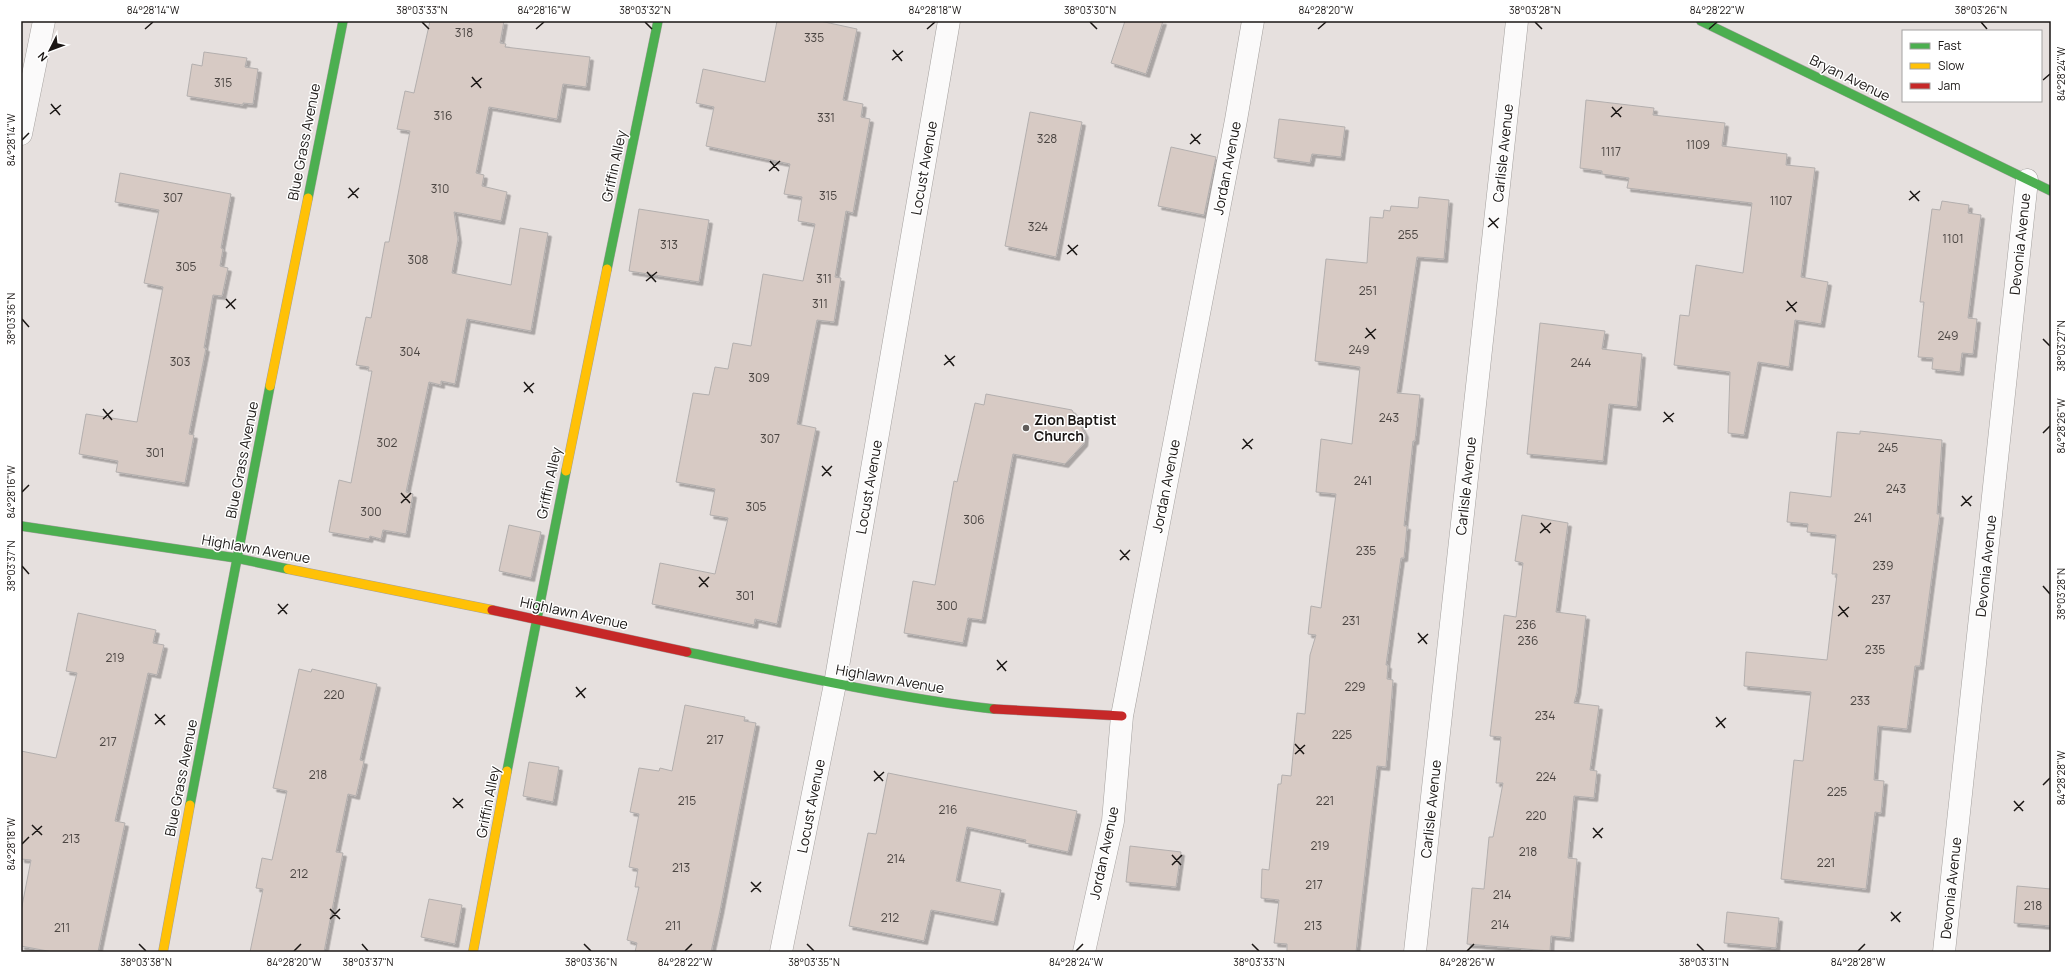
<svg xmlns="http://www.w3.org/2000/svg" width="2072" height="973" viewBox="0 0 2072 973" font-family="Manrope,sans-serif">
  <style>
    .building { fill: #d7cac4; stroke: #b3afae; filter: url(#shadow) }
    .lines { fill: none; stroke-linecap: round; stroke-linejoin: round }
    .street-casing { stroke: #a4a09e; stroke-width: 23 }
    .fast-casing { stroke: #a4a09e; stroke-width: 10 }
    .slow-casing { stroke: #a4a09e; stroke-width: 10 }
    .jam-casing { stroke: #a4a09e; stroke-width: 10 }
    .street { stroke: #fbfafa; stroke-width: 22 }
    .fast { stroke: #4caf50; stroke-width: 9 }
    .slow { stroke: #ffc107; stroke-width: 9 }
    .jam { stroke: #c62828; stroke-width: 9 }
    .ticks { fill: none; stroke: #1a1614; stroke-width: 1.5 }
    .poi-dot { fill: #615d5b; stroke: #fff; stroke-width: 1.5 }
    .labels { text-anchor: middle; stroke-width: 3; stroke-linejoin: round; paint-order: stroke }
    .number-label { font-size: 12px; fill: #4b4542 }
    .street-label { font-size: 14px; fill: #1a1614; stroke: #fff }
    .poi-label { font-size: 14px; font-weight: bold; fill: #1a1614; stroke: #fff; text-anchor: start }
    .neatline { fill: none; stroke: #1a1614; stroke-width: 1.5 }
    .ticks-label { font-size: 10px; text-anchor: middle; fill: #1a1614 }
  </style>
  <defs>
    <filter id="shadow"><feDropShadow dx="3.5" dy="3.5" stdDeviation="0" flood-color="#0004"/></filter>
  </defs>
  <rect width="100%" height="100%" fill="#e6e0de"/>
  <!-- building -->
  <g class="building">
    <path d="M 430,21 L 504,21 L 500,43 L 506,44 L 505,47 L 590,57 L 586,87 L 563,84 L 557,119 L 489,107 L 476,173 L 484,175 L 482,186 L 507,192 L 501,221 L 454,212 L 458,239 L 452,273 L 511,285 L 520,228 L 548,233 L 531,331 L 467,319 L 455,384 L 441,381 L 441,385 L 429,382 L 406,492 L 413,494 L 406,534 L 383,530 L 381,539 L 370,536 L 369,539 L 329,532 L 339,480 L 351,483 L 372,371 L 368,371 L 369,367 L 356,365 L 366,317 L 371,318 L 385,242 L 389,242 L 410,131 L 397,129 L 405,91 L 414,93 Z"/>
    <path d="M 777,21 L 820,21 L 857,29 L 843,100 L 863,104 L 861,117 L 870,119 L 853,213 L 846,211 L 835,277 L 841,278 L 834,322 L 817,320 L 797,424 L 816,428 L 777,624 L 755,619 L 754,625 L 652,604 L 660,563 L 715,574 L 728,518 L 710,515 L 715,489 L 676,482 L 693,393 L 709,395 L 715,367 L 728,369 L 733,343 L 751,346 L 763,274 L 803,281 L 815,224 L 798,221 L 802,197 L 784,194 L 790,164 L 706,146 L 714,107 L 696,103 L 703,69 L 765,82 Z"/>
    <path d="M 1125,21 L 1163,21 L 1146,74 L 1111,63 Z"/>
    <path d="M 204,52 L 247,58 L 245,67 L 258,69 L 253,104 L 243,103 L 243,105 L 187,96 L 192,64 L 202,66 Z"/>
    <path d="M 1586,100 L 1654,108 L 1653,115 L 1725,123 L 1722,146 L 1787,154 L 1786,165 L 1815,168 L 1801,277 L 1828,282 L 1821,324 L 1795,320 L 1789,367 L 1758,362 L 1744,435 L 1728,433 L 1730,372 L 1674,365 L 1680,315 L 1689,316 L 1696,265 L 1743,273 L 1752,203 L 1627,188 L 1629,178 L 1602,174 L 1602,171 L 1580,168 Z"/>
    <path d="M 1030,112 L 1082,122 L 1056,257 L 1005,246 Z"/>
    <path d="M 1279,119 L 1345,127 L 1341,157 L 1312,154 L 1310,163 L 1274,158 Z"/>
    <path d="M 1171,147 L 1216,157 L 1204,215 L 1158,206 Z"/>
    <path d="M 120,173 L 231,194 L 221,248 L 223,249 L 220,266 L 228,268 L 222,296 L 213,295 L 204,348 L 206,348 L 189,434 L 194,435 L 185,483 L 116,472 L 118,461 L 79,454 L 86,414 L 137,422 L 163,287 L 144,283 L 159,210 L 115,202 Z"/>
    <path d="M 1419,197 L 1449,200 L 1444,259 L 1417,257 L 1397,393 L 1420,395 L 1415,441 L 1413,441 L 1404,526 L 1407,526 L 1404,558 L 1401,558 L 1386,665 L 1388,665 L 1387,679 L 1393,680 L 1386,767 L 1377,766 L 1356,952 L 1287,952 L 1287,944 L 1274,943 L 1279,900 L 1261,898 L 1262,869 L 1269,870 L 1278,784 L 1281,784 L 1282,775 L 1291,776 L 1297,713 L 1305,714 L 1310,655 L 1316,635 L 1308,634 L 1311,606 L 1321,608 L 1336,494 L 1316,492 L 1321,439 L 1352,444 L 1360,367 L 1315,361 L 1326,259 L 1367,263 L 1370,217 L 1383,218 L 1384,210 L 1390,211 L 1391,206 L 1418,208 Z"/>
    <path d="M 1942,201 L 1969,205 L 1968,213 L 1981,215 L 1968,318 L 1977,319 L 1973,354 L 1962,353 L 1960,372 L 1932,369 L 1933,358 L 1918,357 L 1924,302 L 1920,302 L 1932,209 L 1940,210 Z"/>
    <path d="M 639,209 L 709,220 L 699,282 L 629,271 Z"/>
    <path d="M 1540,323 L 1605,331 L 1602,349 L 1642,354 L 1637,407 L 1609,404 L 1603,461 L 1527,454 Z"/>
    <path d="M 986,394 L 1072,410 L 1085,434 L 1084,443 L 1065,464 L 1013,454 L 982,620 L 968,618 L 963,643 L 904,633 L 913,581 L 935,585 L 954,481 L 957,482 L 975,403 L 984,405 Z"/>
    <path d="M 1860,431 L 1942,440 L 1937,514 L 1940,514 L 1920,666 L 1915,666 L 1907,729 L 1878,726 L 1874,780 L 1884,781 L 1881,813 L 1875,812 L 1866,889 L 1781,879 L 1794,760 L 1803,761 L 1811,692 L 1744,686 L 1746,652 L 1827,660 L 1837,574 L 1832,574 L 1836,535 L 1807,532 L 1808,524 L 1787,522 L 1790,492 L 1831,497 L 1837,432 L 1860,434 Z"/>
    <path d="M 1522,515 L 1568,523 L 1556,612 L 1586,616 L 1577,692 L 1574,703 L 1599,706 L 1590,770 L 1597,771 L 1594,798 L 1574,796 L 1568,858 L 1577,859 L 1570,938 L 1551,936 L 1550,951 L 1467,944 L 1472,888 L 1484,889 L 1489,837 L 1493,837 L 1503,783 L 1496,783 L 1501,737 L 1490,736 L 1504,615 L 1516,617 L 1523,563 L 1515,561 Z"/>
    <path d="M 509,525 L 541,532 L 531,578 L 499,571 Z"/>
    <path d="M 78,613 L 156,630 L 153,643 L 164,645 L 157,675 L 148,673 L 115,821 L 125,823 L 98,952 L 53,952 L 21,946 L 21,911 L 31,860 L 21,859 L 21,751 L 56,758 L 77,673 L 66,671 Z"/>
    <path d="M 299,669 L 311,672 L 312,669 L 377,684 L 360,760 L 364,761 L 356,796 L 348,794 L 336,852 L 343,853 L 324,952 L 250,952 L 263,889 L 256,888 L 262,858 L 272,860 L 287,791 L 273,788 Z"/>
    <path d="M 685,705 L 745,717 L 744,721 L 756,723 L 720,911 L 711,952 L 635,952 L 637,943 L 627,940 L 639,887 L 635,887 L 638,869 L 629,867 L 639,814 L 630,812 L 639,768 L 659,771 L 660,768 L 672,771 Z"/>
    <path d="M 529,762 L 559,767 L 553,802 L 523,796 Z"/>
    <path d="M 888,773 L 1077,811 L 1068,852 L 1025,843 L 1026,840 L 967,827 L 956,881 L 1001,890 L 994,922 L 931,910 L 924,941 L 849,926 L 868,833 L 876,834 Z"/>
    <path d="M 1130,846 L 1181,852 L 1176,887 L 1126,882 Z"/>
    <path d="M 2017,886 L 2051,889 L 2051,926 L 2014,923 Z"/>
    <path d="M 429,899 L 462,905 L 455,944 L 421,937 Z"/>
    <path d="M 1727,912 L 1779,918 L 1776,948 L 1724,943 Z"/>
  </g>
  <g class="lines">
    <defs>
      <g id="street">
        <path d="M 21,134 L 44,21"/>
        <path d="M 781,952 L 835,684 L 949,21"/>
        <path d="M 1084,952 L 1113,821 L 1122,716 L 1236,120 L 1253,21"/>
        <path d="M 1415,952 L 1517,21"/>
        <path d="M 1944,952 L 2027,180"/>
      </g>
      <g id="fast">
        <path d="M 1701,21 L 2051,191"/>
        <path d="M 308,198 L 343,21"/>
        <path d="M 607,269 L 658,21"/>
        <path d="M 21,526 L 236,558 L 288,569"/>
        <path d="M 687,652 C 789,674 890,697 994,709"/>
        <path d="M 507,771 L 566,471"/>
        <path d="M 190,805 L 270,386"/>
      </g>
      <g id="slow">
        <path d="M 270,386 L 308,198"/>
        <path d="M 566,471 L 607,269"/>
        <path d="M 288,569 L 492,610"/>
        <path d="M 163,952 L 190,805"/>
        <path d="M 473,952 L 507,771"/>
      </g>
      <g id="jam">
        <path d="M 492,610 L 687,652"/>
        <path d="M 994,709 L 1122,716"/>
      </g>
    </defs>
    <!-- street casing -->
    <use href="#street" class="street-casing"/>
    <!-- fast casing -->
    <use href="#fast" class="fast-casing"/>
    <!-- slow casing -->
    <use href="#slow" class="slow-casing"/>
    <!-- jam casing -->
    <use href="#jam" class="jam-casing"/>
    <!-- street -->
    <use href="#street" class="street"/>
    <!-- fast -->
    <use href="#fast" class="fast"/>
    <!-- slow -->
    <use href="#slow" class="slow"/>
    <!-- jam -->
    <use href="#jam" class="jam"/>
  </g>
  <!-- ticks -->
  <path class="ticks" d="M 422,22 L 429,29M 645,22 L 652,29M 1090,22 L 1097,29M 1535,22 L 1542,29M 1981,22 L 1987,29M 145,29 L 153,22M 536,29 L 544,22M 927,29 L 935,22M 1318,29 L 1326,22M 1709,29 L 1717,22M 893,50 L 902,61M 892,60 L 903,51M 472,77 L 481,88M 2043,80 L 2050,74M 471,87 L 482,78M 51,104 L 60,115M 1612,107 L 1621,117M 50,114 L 61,105M 1611,117 L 1622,107M 1191,134 L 1200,144M 22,140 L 29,133M 1190,144 L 1201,134M 770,161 L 779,171M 769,171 L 780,161M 349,188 L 358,198M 1910,191 L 1919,201M 348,198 L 359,188M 1909,200 L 1920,191M 1489,218 L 1498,228M 1488,227 L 1499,218M 1068,245 L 1077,255M 1067,254 L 1078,245M 647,272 L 656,282M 646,281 L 657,272M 226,299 L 235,309M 1787,301 L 1796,312M 226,308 L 236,299M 1786,311 L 1797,302M 22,319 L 29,327M 1366,328 L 1375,339M 1365,338 L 1376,329M 2043,339 L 2050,346M 945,355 L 954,366M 944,365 L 955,356M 524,382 L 533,393M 524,392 L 534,383M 103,409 L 112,420M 1664,412 L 1673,422M 103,419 L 113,410M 1663,422 L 1674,413M 2043,433 L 2050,426M 1243,439 L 1252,449M 1242,449 L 1253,439M 822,466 L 831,476M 822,476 L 832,466M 22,492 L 29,485M 401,493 L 410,503M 1962,496 L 1971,506M 401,503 L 411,493M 1961,506 L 1972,496M 1541,523 L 1550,533M 1540,533 L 1551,523M 1120,550 L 1129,560M 1120,560 L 1130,550M 22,566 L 29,574M 699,577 L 708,587M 2043,586 L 2050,594M 699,587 L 709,577M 278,604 L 287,614M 1839,606 L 1848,617M 278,614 L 288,604M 1838,616 L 1849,607M 1418,633 L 1427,644M 1418,643 L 1428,634M 997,660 L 1006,671M 997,670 L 1007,661M 576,687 L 585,698M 576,697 L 586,688M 155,714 L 165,725M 1716,717 L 1725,728M 155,724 L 165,715M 1716,727 L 1726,718M 1295,744 L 1304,754M 1295,754 L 1305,745M 874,771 L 883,781M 874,781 L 884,772M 2043,785 L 2050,778M 453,798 L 463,808M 2014,801 L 2023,811M 453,808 L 463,799M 2014,811 L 2024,801M 32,825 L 42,835M 1593,828 L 1602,838M 32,835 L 42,826M 1593,838 L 1603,828M 22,844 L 29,837M 1172,855 L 1181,865M 1172,865 L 1182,855M 751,882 L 761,892M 751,892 L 761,882M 330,909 L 340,919M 1891,912 L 1900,922M 330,919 L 340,909M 1891,921 L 1901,912M 139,944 L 146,951M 362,944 L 368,951M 584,944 L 591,951M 807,944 L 814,951M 1252,944 L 1259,951M 1697,944 L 1704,951M 294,951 L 301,944M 685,951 L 692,944M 1076,951 L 1083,944M 1467,951 L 1474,944M 1858,951 L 1865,944"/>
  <!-- markers -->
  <circle class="poi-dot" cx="1026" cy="428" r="4"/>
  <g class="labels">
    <!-- number labels -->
    <g class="number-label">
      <text x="464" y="37">318</text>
      <text x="814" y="42">335</text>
      <text x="223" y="87">315</text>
      <text x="443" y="120">316</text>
      <text x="826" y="122">331</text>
      <text x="1047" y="143">328</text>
      <text x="1698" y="149">1109</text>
      <text x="1611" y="156">1117</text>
      <text x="440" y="193">310</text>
      <text x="828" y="200">315</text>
      <text x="173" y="202">307</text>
      <text x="1781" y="205">1107</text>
      <text x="1038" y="231">324</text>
      <text x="1408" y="239">255</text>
      <text x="1953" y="243">1101</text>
      <text x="669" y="249">313</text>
      <text x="418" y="264">308</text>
      <text x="186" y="271">305</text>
      <text x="824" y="283">311</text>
      <text x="1368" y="295">251</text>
      <text x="820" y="308">311</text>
      <text x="1948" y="340">249</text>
      <text x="1359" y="354">249</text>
      <text x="410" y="356">304</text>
      <text x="180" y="366">303</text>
      <text x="1581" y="367">244</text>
      <text x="759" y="382">309</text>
      <text x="1389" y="422">243</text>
      <text x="770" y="443">307</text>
      <text x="387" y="447">302</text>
      <text x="1888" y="452">245</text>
      <text x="155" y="457">301</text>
      <text x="1363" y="485">241</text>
      <text x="1896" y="493">243</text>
      <text x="756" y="511">305</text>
      <text x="371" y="516">300</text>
      <text x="1863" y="522">241</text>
      <text x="974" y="524">306</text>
      <text x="1366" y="555">235</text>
      <text x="1883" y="570">239</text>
      <text x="745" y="600">301</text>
      <text x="1881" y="604">237</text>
      <text x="947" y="610">300</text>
      <text x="1351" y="625">231</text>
      <text x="1526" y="629">236</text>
      <text x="1528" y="645">236</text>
      <text x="1875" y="654">235</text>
      <text x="115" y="662">219</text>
      <text x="1355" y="691">229</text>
      <text x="334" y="699">220</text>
      <text x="1860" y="705">233</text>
      <text x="1545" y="720">234</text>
      <text x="1342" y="739">225</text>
      <text x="715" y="744">217</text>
      <text x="108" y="746">217</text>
      <text x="318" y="779">218</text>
      <text x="1546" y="781">224</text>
      <text x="1837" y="796">225</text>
      <text x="687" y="805">215</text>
      <text x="1325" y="805">221</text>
      <text x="948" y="814">216</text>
      <text x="1536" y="820">220</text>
      <text x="71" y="843">213</text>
      <text x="1320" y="850">219</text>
      <text x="1528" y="856">218</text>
      <text x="896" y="863">214</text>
      <text x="1826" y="867">221</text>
      <text x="681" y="872">213</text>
      <text x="299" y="878">212</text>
      <text x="1314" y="889">217</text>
      <text x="1502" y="899">214</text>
      <text x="2033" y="910">218</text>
      <text x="890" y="922">212</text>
      <text x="1500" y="929">214</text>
      <text x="673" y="930">211</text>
      <text x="1313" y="930">213</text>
      <text x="62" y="932">211</text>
    </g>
    <!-- street labels -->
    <g class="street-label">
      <text transform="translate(1850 78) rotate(26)" y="5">Bryan Avenue</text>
      <text transform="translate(304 142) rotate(-79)" y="5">Blue Grass Avenue</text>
      <text transform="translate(1503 153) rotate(-84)" y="5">Carlisle Avenue</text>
      <text transform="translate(614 166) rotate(-78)" y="5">Griffin Alley</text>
      <text transform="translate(924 168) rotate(-80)" y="5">Locust Avenue</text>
      <text transform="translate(1227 168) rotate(-79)" y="5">Jordan Avenue</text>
      <text transform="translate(2020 244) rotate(-84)" y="5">Devonia Avenue</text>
      <text transform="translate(242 460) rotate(-79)" y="5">Blue Grass Avenue</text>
      <text transform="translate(549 483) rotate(-78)" y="5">Griffin Alley</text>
      <text transform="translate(1166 486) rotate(-79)" y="5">Jordan Avenue</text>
      <text transform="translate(1466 486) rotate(-84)" y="5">Carlisle Avenue</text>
      <text transform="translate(869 487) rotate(-80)" y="5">Locust Avenue</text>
      <text transform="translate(256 549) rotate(10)" y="5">Highlawn Avenue</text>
      <text transform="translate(1986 566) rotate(-84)" y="5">Devonia Avenue</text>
      <text transform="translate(574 613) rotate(12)" y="5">Highlawn Avenue</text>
      <text transform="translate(890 679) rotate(10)" y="5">Highlawn Avenue</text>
      <text transform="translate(181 778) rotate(-79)" y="5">Blue Grass Avenue</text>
      <text transform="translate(488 802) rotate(-79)" y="5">Griffin Alley</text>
      <text transform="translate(811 806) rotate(-79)" y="5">Locust Avenue</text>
      <text transform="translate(1431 809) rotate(-84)" y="5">Carlisle Avenue</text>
      <text transform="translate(1104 853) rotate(-78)" y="5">Jordan Avenue</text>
      <text transform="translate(1951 888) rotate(-84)" y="5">Devonia Avenue</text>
    </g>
    <!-- poi labels -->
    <g class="poi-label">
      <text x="1034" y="425">Zion Baptist<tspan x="1034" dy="16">Church</tspan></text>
    </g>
  </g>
  <!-- border -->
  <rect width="2072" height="973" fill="none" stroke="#ffffff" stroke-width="44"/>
  <!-- legend -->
  <rect x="1902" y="30" width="140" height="72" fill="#ffffff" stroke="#a3a2a1"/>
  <rect x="1910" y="43" width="20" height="6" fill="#4caf50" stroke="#a3a2a1"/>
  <text x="1938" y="50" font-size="12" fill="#1a1614">Fast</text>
  <rect x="1910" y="63" width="20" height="6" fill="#ffc107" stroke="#a3a2a1"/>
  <text x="1938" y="70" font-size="12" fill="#1a1614">Slow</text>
  <rect x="1910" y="83" width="20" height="6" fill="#c62828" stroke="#a3a2a1"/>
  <text x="1938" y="90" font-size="12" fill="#1a1614">Jam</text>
  <!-- north arrow -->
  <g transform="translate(50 50) rotate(228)" stroke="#ffffff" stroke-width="3" paint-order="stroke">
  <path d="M0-3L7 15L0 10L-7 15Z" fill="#1a1614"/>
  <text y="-6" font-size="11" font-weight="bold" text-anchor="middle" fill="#1a1614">N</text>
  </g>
  <rect x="22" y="22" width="2028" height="929" class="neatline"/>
  <g class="ticks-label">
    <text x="153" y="14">84°28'14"W</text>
    <text x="422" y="14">38°03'33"N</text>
    <text x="544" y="14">84°28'16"W</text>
    <text x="645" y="14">38°03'32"N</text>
    <text x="935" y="14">84°28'18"W</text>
    <text x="1090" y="14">38°03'30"N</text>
    <text x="1326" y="14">84°28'20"W</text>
    <text x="1535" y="14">38°03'28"N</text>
    <text x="1717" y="14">84°28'22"W</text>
    <text x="1981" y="14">38°03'26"N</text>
    <text transform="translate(2061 74) rotate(-90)" y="4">84°28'24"W</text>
    <text transform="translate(11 140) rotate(-90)" y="4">84°28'14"W</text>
    <text transform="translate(11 319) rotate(-90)" y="4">38°03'36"N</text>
    <text transform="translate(2061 346) rotate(-90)" y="4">38°03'27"N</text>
    <text transform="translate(2061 426) rotate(-90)" y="4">84°28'26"W</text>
    <text transform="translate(11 492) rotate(-90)" y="4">84°28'16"W</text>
    <text transform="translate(11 566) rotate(-90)" y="4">38°03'37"N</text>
    <text transform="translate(2061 594) rotate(-90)" y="4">38°03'28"N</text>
    <text transform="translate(2061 778) rotate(-90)" y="4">84°28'28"W</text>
    <text transform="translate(11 844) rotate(-90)" y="4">84°28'18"W</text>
    <text x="146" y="966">38°03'38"N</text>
    <text x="294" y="966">84°28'20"W</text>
    <text x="368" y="966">38°03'37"N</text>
    <text x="591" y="966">38°03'36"N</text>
    <text x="685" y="966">84°28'22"W</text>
    <text x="814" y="966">38°03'35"N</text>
    <text x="1076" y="966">84°28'24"W</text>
    <text x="1259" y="966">38°03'33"N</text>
    <text x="1467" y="966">84°28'26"W</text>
    <text x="1704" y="966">38°03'31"N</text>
    <text x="1858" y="966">84°28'28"W</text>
  </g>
</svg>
